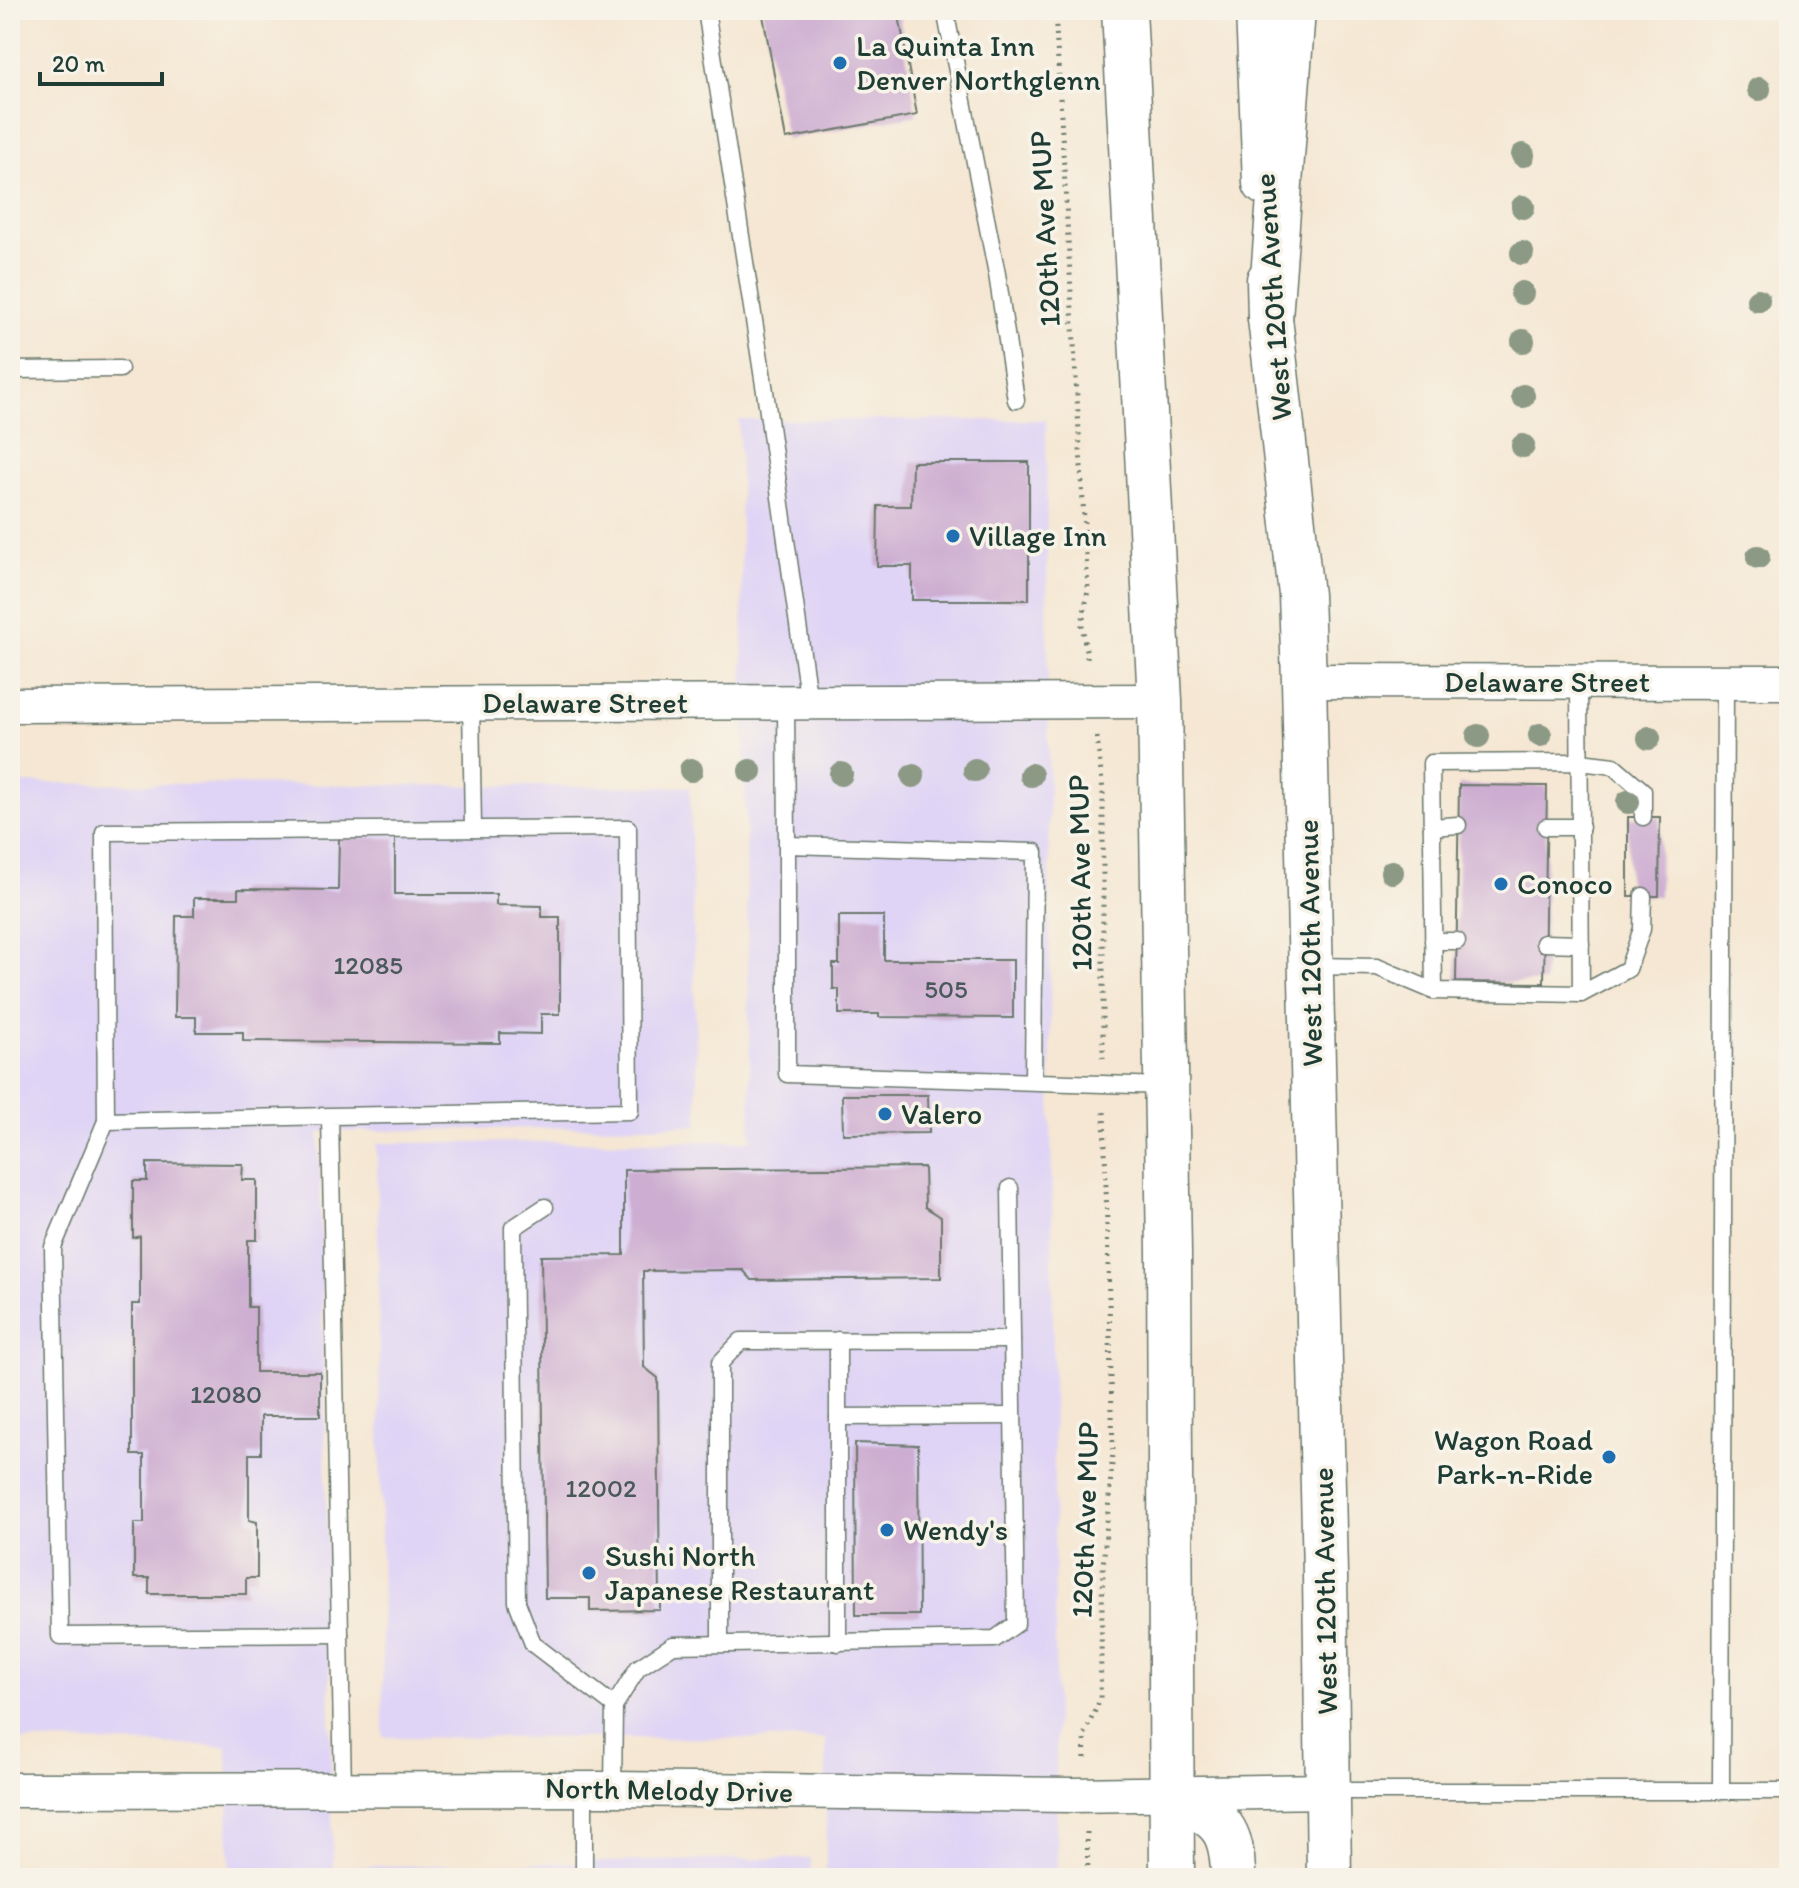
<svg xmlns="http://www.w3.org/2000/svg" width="1799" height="1888" viewBox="0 0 1799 1888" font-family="Itim,sans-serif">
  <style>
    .built { fill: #dfd4f5 }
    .building { fill: #cdadd1 }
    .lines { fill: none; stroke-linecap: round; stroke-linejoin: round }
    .lane-casing { stroke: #6a786c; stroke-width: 19 }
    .street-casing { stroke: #6a786c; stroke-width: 37 }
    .primary-casing { stroke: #6a786c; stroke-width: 47 }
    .highway-casing { stroke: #6a786c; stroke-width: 47 }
    .path { stroke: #6a786c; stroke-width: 5; stroke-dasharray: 2 6; stroke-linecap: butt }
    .lane { stroke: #fff; stroke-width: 16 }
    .street { stroke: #fff; stroke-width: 34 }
    .primary { stroke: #fff; stroke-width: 44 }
    .highway { stroke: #fff; stroke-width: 44 }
    .tree { fill: #8b9985 }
    .poi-dot { fill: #1f6fb2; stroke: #f7f3e8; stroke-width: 3 }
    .labels { text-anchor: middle; stroke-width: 7; stroke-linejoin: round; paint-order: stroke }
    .number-label { font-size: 26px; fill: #4a595b }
    .poi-label { font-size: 30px; fill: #1f3d34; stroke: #f7f3e8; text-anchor: start }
    .street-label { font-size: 30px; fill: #1f3d34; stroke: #f7f3e8 }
  </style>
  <rect width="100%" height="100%" fill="#f7f3e8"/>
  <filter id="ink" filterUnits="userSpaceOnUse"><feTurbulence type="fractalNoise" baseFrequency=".0125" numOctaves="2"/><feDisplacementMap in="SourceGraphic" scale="16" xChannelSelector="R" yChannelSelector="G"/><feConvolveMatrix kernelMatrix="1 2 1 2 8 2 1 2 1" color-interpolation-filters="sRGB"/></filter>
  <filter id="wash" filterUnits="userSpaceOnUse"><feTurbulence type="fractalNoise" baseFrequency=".006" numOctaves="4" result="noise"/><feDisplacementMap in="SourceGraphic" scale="32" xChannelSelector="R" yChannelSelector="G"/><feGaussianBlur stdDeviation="1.8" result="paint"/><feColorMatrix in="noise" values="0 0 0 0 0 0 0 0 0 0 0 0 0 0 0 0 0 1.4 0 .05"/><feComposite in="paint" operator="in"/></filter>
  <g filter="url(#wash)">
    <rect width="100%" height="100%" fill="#f5e7d3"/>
    <!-- built -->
    <g class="built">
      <path d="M 739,420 L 1046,420 L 1057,1878 L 826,1878 L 826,1739 L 383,1737 L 377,1143 L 751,1141 Z"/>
      <path d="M 10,783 L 690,787 L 698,1125 L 319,1132 L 333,1867 L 811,1858 L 811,1878 L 230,1878 L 227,1746 L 10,1740 Z"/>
    </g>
    <g id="blocks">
      <!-- building -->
      <g class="building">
        <path d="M 762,10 L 898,10 L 917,115 L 786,139 Z"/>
        <path d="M 912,462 L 1029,462 L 1029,600 L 912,600 L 912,566 L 877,566 L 878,506 L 911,506 Z"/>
        <path d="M 1459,785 L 1547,786 L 1544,983 L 1456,982 Z"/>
        <path d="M 1628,817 L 1660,817 L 1659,896 L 1628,896 Z"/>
        <path d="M 339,838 L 395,838 L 395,894 L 496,894 L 496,905 L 542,906 L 542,917 L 560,917 L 560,1014 L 541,1014 L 541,1034 L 500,1033 L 500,1043 L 243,1041 L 243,1032 L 196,1032 L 196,1017 L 175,1017 L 176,916 L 194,916 L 194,898 L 238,898 L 238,889 L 338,890 Z"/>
        <path d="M 839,916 L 884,916 L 884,960 L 1013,960 L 1013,1018 L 879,1017 L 879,1014 L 839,1014 L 839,989 L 833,989 L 833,964 L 839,964 Z"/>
        <path d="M 842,1095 L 928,1095 L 929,1133 L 843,1134 Z"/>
        <path d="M 147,1163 L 243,1164 L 242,1180 L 257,1180 L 257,1240 L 248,1240 L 248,1307 L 256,1307 L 256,1372 L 320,1372 L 320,1416 L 261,1416 L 261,1454 L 249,1454 L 249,1520 L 257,1522 L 257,1578 L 246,1578 L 246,1594 L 149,1594 L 149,1578 L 134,1578 L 134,1523 L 144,1523 L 144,1455 L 132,1455 L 132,1304 L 140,1304 L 140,1236 L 133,1238 L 133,1181 L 147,1181 Z"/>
        <path d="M 924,1167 L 925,1207 L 941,1217 L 941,1278 L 752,1280 L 743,1270 L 643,1271 L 644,1367 L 658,1378 L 660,1610 L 590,1611 L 590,1598 L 545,1598 L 541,1256 L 624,1255 L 624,1170 Z"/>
        <path d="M 855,1443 L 918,1445 L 919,1615 L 856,1615 Z"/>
      </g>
    </g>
  </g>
  <g filter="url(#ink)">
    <use href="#blocks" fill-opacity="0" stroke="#6a786c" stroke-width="2"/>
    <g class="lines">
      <defs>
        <g id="lane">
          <path d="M 706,10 L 766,398 L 809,703"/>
          <path d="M 945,10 L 997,274 L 1016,400"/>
          <path d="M 10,370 L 120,369"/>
          <path d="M 471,703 L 473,829"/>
          <path d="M 786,703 L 787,845"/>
          <path d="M 1432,827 L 1458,825"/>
          <path d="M 1546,827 L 1581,827"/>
          <path d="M 1433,941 L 1457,941"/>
          <path d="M 1544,943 L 1581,944"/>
          <path d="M 1311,966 L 1377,967 L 1434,991 L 1581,994 L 1579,683"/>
          <path d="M 1434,991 L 1431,763 L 1580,762 L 1614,766 L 1643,791 L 1643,817"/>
          <path d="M 1581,994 L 1628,969 L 1642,929 L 1643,896"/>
          <path d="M 1033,1082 L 1035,852 L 787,845 L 787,1074 L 1165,1086"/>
          <path d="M 330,1116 L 106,1121 L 104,832 L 628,828 L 630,1111 L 330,1116 L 343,1789"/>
          <path d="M 106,1121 L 53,1247 L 60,1636 L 340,1634"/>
          <path d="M 545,1207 L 513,1228 L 517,1602 L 533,1644 L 614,1706"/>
          <path d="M 838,1340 L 838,1643"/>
          <path d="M 838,1417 L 1013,1416"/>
          <path d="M 720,1643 L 720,1363 L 741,1341 L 1012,1340"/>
          <path d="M 584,1789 L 584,1878"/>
          <path d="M 613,1789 L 614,1706 L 638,1668 L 673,1645 L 995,1639 L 1016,1624 L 1010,1188"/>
          <path d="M 1721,1790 L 1725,682"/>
          <path d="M 1331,1791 L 1789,1791"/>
        </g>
        <g id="street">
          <path d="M 1304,681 L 1789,682"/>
          <path d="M 10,705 L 1160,701"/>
          <path d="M 10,1790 L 613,1789 L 1071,1795 L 1329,1791"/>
        </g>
        <g id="primary">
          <path d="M 1124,10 L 1160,701 L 1169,1252 L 1172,1878"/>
          <path d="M 1258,10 L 1265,183"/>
          <path d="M 1269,280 L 1270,318 L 1301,595 L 1304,681 L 1325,1574 L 1329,1878"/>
          <path d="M 1172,1793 C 1216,1818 1233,1822 1233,1878"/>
        </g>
        <path id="highway" d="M 1270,318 L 1293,10"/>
      </defs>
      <!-- lane casing -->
      <use href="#lane" class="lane-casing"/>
      <!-- street casing -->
      <use href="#street" class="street-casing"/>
      <!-- primary casing -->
      <use href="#primary" class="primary-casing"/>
      <!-- highway casing -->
      <use href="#highway" class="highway-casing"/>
      <!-- path -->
      <g class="path">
        <path d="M 1055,10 L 1088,590 L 1082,625 L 1088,663"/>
        <path d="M 1097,737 L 1103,791 L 1103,1058"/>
        <path d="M 1085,1758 L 1084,1735 L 1100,1700 L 1103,1567 L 1113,1452 L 1104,1112"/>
        <path d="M 1087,1832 L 1088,1878"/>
      </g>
      <!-- lane -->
      <use href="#lane" class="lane"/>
      <!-- street -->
      <use href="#street" class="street"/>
      <!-- primary -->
      <use href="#primary" class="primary"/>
      <!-- highway -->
      <use href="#highway" class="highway"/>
    </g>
    <!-- trees -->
    <g class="tree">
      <circle cx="1759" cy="89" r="12"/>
      <circle cx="1523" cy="155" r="12"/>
      <circle cx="1523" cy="207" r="12"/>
      <circle cx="1522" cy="253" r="12"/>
      <circle cx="1522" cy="293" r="12"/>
      <circle cx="1758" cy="300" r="12"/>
      <circle cx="1523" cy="341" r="12"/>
      <circle cx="1523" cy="396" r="12"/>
      <circle cx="1523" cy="446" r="12"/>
      <circle cx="1758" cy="557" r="12"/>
      <circle cx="1540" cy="735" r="12"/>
      <circle cx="1478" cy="736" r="12"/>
      <circle cx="1649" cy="738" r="12"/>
      <circle cx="691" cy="770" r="12"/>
      <circle cx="975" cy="770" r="12"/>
      <circle cx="750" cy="771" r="12"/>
      <circle cx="841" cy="774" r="12"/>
      <circle cx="1031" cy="775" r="12"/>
      <circle cx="913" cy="776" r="12"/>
      <circle cx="1628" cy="802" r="12"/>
      <circle cx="1392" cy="872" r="12"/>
    </g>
  </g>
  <!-- markers -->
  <g class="poi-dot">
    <circle cx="840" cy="63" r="8"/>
    <circle cx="953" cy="536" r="8"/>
    <circle cx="1501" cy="884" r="8"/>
    <circle cx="885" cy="1114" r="8"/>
    <circle cx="1609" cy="1457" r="8"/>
    <circle cx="887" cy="1530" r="8"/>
    <circle cx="589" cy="1573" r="8"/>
  </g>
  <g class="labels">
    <!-- number labels -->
    <g class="number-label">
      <text x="368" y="974">12085</text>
      <text x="946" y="998">505</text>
      <text x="226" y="1403">12080</text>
      <text x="601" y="1497">12002</text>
    </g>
    <!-- poi labels -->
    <g class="poi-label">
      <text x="856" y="56">La Quinta Inn<tspan x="856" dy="34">Denver Northglenn</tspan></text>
      <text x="969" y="546">Village Inn</text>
      <text x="1517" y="894">Conoco</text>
      <text x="901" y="1124">Valero</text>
      <text x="1593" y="1450" text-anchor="end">Wagon Road<tspan x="1593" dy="34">Park-n-Ride</tspan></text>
      <text x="903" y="1540">Wendy's</text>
      <text x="605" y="1566">Sushi North<tspan x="605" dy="34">Japanese Restaurant</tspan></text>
    </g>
    <!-- street labels -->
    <g class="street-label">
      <text transform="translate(1045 229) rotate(-93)" y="10">120th Ave MUP</text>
      <text transform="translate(1273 297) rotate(-94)" y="10">West 120th Avenue</text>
      <text x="1547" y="692">Delaware Street</text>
      <text x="585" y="713">Delaware Street</text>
      <text transform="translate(1080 873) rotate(-91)" y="10">120th Ave MUP</text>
      <text transform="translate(1310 943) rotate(-91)" y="10">West 120th Avenue</text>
      <text transform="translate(1085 1520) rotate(-88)" y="10">120th Ave MUP</text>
      <text transform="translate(1325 1591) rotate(-91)" y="10">West 120th Avenue</text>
      <text transform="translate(669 1790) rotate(1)" y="10">North Melody Drive</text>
    </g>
  </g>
  <!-- margin -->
  <rect width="1799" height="1888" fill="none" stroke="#f7f3e8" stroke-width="40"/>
  <!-- scale -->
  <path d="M40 72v12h122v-12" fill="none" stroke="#1f3d34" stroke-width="4"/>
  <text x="52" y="72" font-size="24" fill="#1f3d34" stroke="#f7f3e8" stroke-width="6" paint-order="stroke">20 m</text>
</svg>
